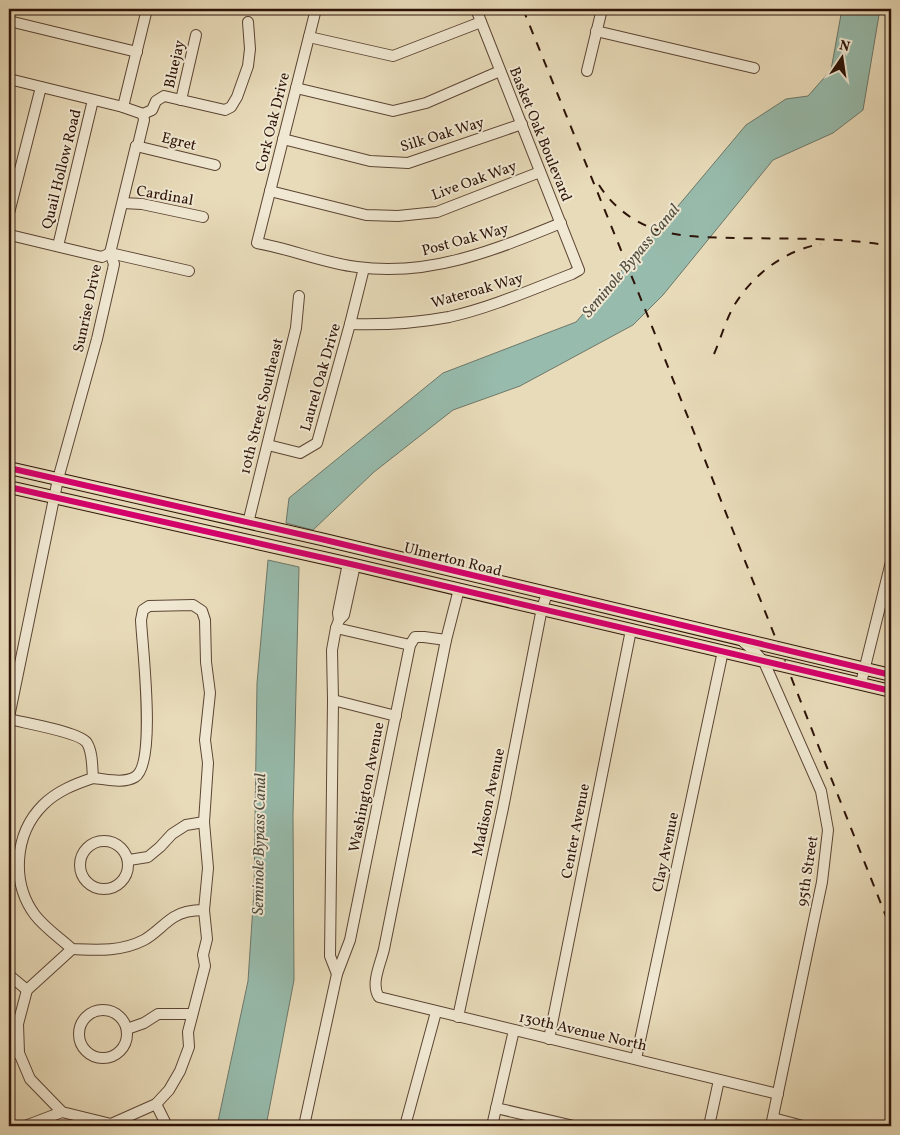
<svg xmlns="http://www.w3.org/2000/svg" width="900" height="1135" viewBox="0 0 900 1135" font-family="Vollkorn,serif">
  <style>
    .water { fill: #97bbac; stroke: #6d786a }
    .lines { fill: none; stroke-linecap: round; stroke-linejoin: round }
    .minor-casing { stroke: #5c4534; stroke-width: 12 }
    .major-casing { stroke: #2d1308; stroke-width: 14 }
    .minor { stroke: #f0e8d2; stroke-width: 10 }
    .major { stroke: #e8dbb9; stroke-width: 12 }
    .rail { stroke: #2d1308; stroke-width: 2; stroke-dasharray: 9 9; stroke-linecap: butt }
    .cycleway-casing { stroke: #f0e8d2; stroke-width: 9 }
    .cycleway { stroke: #d6006c; stroke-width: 6 }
    .labels { text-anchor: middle; stroke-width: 4; stroke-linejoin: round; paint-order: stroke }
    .street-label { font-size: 15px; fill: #2d1308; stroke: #f0e8d2 }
    .water-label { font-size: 16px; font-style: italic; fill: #524e41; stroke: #f0e8d2 }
  </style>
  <rect width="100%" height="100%" fill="#e8dbb9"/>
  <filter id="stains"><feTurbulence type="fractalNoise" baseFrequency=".004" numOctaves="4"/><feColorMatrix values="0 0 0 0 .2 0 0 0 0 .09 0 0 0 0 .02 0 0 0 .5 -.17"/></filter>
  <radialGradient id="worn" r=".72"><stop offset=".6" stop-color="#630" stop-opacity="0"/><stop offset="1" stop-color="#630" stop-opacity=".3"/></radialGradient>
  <!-- water -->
  <g class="water">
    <path d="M 842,9 L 880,9 L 863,110 L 833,133 L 773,160 L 663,295 L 633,325 L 520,386 L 453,410 L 374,472 L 313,530 L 286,523 L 289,498 L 443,373 L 576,322 L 673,212 L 746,125 L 786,99 L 808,96 L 831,70 Z"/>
    <path d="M 268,560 L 299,567 L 293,816 L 294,980 L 266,1126 L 217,1126 L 248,981 L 254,891 L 257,683 Z"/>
  </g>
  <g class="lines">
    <defs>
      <g id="minor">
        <path d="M 316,9 L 257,243 C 291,249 324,263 357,267 C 430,277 495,250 561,223"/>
        <path d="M 9,21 L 137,52"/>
        <path d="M 596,31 L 754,68"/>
        <path d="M 309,37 L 393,56 L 481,22"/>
        <path d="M 587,71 L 602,9"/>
        <path d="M 9,79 L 123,107 L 143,114"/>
        <path d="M 296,88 L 393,111 L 426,103 L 500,71"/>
        <path d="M 181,100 L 196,35"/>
        <path d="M 123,107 L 147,9"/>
        <path d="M 143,114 L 152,110 L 156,101 L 164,96 L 225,110 L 231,107 L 237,97 L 248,66 L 250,49 L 248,22"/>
        <path d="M 283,139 L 370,161 L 408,163 L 522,124"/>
        <path d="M 136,146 L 215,165"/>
        <path d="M 270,191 L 366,215 L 398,216 L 437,212 L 540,172"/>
        <path d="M 123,203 L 142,204 L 203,217"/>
        <path d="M 9,213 L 41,87"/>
        <path d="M 9,234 L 14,236 L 102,257 L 110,253 L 189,271"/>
        <path d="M 58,246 L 93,100"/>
        <path d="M 350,324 C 383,325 417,323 449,317 C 490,308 533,289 572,274 L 579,270 L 476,9"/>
        <path d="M 268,445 L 300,453 L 317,443 L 350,324 L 364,268"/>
        <path d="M 248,523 L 296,328 L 299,296"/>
        <path d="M 459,589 L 446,640 L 384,949 C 381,963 370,984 379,997 L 778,1094"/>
        <path d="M 339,620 L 338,613 L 348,563"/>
        <path d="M 336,628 L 410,645"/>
        <path d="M 741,640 L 753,650 L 764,662 L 821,791 L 828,830 L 822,882 L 771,1126"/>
        <path d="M 861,683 L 891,562"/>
        <path d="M 333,700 L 396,716"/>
        <path d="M 9,717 L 58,479 L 97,339 L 113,269 L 114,264 L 110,253 L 136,146 L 138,145 L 144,120 L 143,114"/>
        <path d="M 9,719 C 24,723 80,732 87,743 C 93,753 92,768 93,778 C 75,784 57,791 43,805 C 14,834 11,883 35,915 C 45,928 60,938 72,949 C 96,950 121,952 144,940 C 155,934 163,924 174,917 C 183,911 194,910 204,910"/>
        <circle cx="104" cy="865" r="24"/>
        <path d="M 129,860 L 148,857 L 160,847 L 172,834 L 186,825 L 204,822"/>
        <path d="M 72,949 L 27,990 L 18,1024 L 19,1053 L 30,1079 L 62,1112 L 111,1124 L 156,1104 L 169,1090 L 180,1071 L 189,1047 L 188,1032 L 205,966 L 203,955 L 207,939 L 204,910 L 208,868 L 204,822 L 208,763 L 205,740 L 210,693 L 206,662 L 205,620 L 202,611 L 193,605 L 149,606 L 143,610 L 141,620 C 142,645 157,764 135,777 C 123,784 106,779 93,778"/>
        <path d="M 337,974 L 330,956 L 333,700 L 332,650 L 336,628 L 339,620 L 344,615 L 355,565"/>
        <path d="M 9,975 L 27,990"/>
        <circle cx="103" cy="1034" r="24"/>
        <path d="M 458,1017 L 503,808 L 542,608 L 547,594"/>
        <path d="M 127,1029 L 144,1023 L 158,1014 L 192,1014"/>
        <path d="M 549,1039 L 631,630"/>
        <path d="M 9,1053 L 19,1053"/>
        <path d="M 636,1059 L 723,651"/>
        <path d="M 156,1104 L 167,1126"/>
        <path d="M 496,1108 L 574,1126"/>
        <path d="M 773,1118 L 803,1126"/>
        <path d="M 25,1126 L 62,1112"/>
        <path d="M 304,1126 L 337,974 L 350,940 L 410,645 L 415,637 L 424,637 L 446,640"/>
        <path d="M 405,1126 L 436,1012"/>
        <path d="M 492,1126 L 514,1030"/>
        <path d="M 709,1126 L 719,1080"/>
      </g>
      <g id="major">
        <path d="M 9,468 L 321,539 L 891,675"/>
        <path d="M 9,487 L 355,565 L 891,691"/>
      </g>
    </defs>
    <!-- minor casing -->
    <use href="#minor" class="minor-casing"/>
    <!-- major casing -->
    <use href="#major" class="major-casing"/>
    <!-- minor -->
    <use href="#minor" class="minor"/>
    <!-- major -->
    <use href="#major" class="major"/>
    <!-- rail -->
    <g class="rail">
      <path d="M 523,9 L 649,319 L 891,929"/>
      <path d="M 599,185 C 612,206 634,223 658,230 C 683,238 709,237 734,238 C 786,239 840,237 891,246"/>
      <path d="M 714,354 C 721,338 726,319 735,304 C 754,274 785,250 821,244"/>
    </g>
    <defs>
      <g id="cycleway">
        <path d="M 9,468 L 321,539 L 891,675"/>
        <path d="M 9,487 L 355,565 L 891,691"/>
      </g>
    </defs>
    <!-- cycleway casing -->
    <use href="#cycleway" class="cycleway-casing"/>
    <!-- cycleway -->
    <use href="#cycleway" class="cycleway"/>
  </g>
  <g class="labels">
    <!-- street labels -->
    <g class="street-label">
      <text transform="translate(174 64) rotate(-77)" y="5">Bluejay</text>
      <text transform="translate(272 122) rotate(-76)" y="5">Cork Oak Drive</text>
      <text transform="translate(442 134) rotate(-17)" y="5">Silk Oak Way</text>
      <text transform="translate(541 134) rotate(68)" y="5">Basket Oak Boulevard</text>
      <text transform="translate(179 141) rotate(14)" y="5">Egret</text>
      <text transform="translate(61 169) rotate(-76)" y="5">Quail Hollow Road</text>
      <text transform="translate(474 180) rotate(-20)" y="5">Live Oak Way</text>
      <text transform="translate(165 195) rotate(10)" y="5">Cardinal</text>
      <text transform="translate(465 239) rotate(-15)" y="5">Post Oak Way</text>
      <text transform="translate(477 290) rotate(-16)" y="5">Wateroak Way</text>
      <text transform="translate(87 308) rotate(-78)" y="5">Sunrise Drive</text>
      <text transform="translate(320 377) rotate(-74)" y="5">Laurel Oak Drive</text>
      <text transform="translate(261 406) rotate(-76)" y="5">10th Street Southeast</text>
      <text transform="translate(453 559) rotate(14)" y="5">Ulmerton Road</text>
      <text transform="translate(366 787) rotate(-79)" y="5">Washington Avenue</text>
      <text transform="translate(488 802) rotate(-78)" y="5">Madison Avenue</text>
      <text transform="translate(575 831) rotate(-79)" y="5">Center Avenue</text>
      <text transform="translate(665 852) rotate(-78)" y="5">Clay Avenue</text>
      <text transform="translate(807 871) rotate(-81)" y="5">95th Street</text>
      <text transform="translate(583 1031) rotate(13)" y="5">130th Avenue North</text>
    </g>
    <!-- water labels -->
    <g class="water-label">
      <text transform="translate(630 260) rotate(-50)" y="6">Seminole Bypass Canal</text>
      <text transform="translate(258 844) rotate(-89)" y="6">Seminole Bypass Canal</text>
    </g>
  </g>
  <!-- margin -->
  <rect width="900" height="1135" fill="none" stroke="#e8dbb9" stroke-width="30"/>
  <rect x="10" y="10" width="880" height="1115" fill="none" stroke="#2d1308" stroke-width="2.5"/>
  <rect x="15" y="15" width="870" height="1105" fill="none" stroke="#2d1308"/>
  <!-- north arrow -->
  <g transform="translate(842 58) rotate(13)" stroke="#f0e8d2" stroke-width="4" paint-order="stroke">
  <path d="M0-4L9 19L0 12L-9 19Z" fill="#2d1308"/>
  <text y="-8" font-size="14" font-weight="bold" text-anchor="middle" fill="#2d1308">N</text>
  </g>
  <rect width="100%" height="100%" filter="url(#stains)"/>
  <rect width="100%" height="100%" fill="url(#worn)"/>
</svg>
